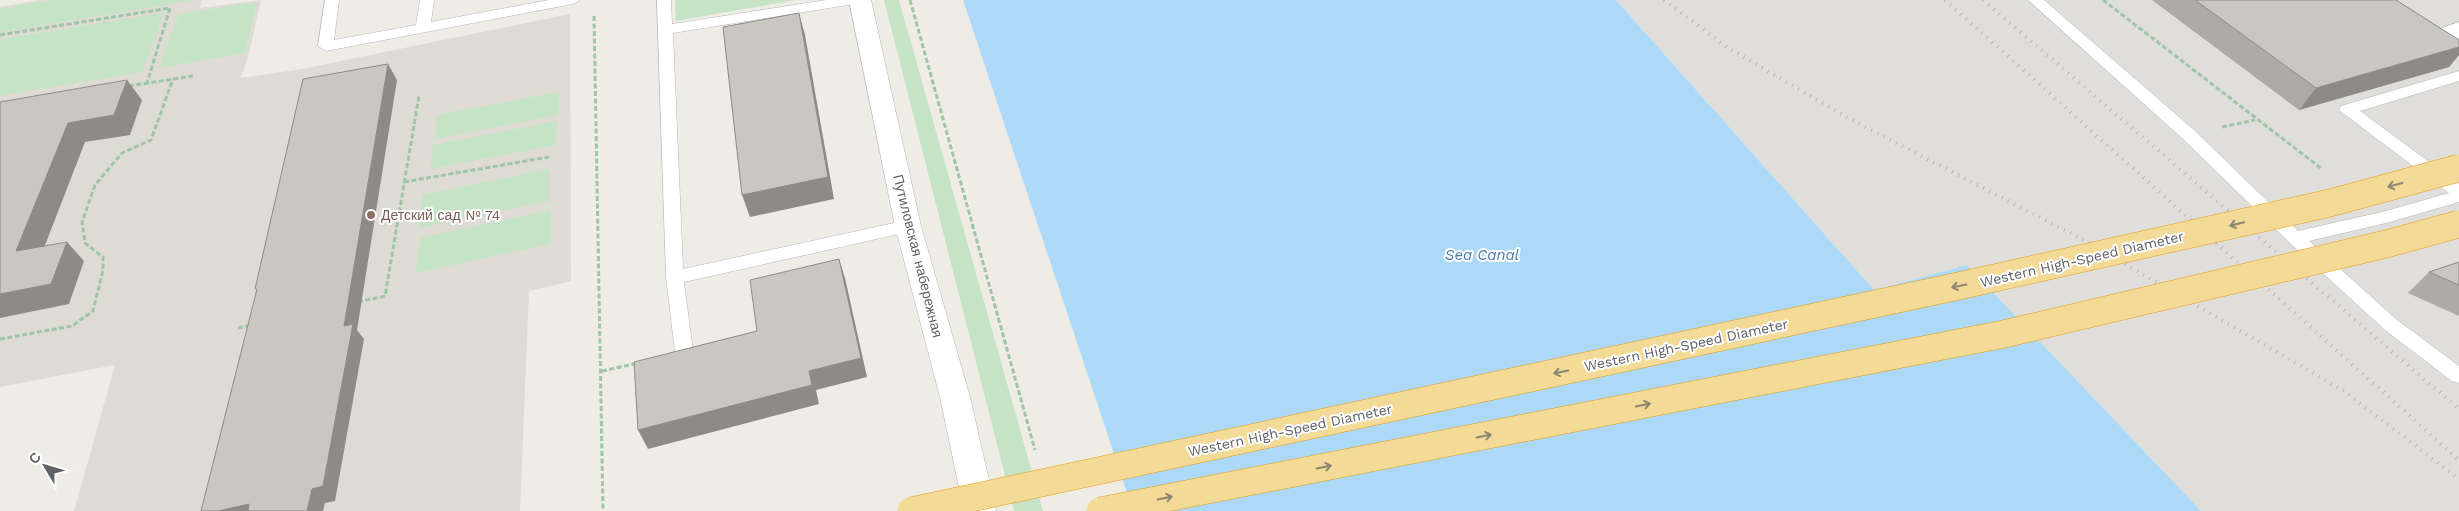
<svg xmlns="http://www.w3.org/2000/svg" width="2459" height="511" viewBox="0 0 2459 511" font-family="'Work Sans',sans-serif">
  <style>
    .industrial { fill: #e0deda }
    .education { fill: #dedbd4 }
    .green { fill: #c5e4c5 }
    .water { fill: #acd9f8 }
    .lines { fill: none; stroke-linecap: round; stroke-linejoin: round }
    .lane-casing { stroke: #b3b6b9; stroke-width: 1 }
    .street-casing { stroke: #b3b6b9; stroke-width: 1 }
    .path { stroke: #9ec5a8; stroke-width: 3; stroke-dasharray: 5 2.5; stroke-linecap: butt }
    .lane { fill: #fff; fill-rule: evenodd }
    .street { fill: #fff; fill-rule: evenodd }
    .rail { stroke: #b4b5b5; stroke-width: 4; stroke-dasharray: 1 6; stroke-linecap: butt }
    .highway-bridge-casing { stroke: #e29c13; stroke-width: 28; stroke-linecap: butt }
    .highway-bridge { stroke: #f4da97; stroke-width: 27 }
    .wall { fill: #aeaba7 }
    .shaded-wall { fill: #8d8b88 }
    .building { fill: #cac7c2; stroke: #8d8b88 }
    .oneway { stroke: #8b8574 }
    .education-dot { fill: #8d6e63; stroke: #fff; stroke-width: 2 }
    .labels { text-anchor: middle; stroke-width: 4; stroke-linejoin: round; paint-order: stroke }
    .education-label { font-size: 14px; fill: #785e54; stroke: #fff; text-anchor: start }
    .street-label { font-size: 14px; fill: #5e6165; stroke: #fff }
    .water-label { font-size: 15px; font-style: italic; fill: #4a7aa9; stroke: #fff }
  </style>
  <rect width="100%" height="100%" fill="#efece6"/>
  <!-- industrial -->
  <path class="industrial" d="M 1616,0 L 2459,0 L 2459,511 L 2201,511 L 1967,265 L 1874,290 Z"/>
  <!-- education -->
  <path class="education" d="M 40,0 L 202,0 L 200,8 L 261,0 L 247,62 L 240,78 L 302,69 L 570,14 L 571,281 L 529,291 L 520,511 L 74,511 L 115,365 L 0,387 L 0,7 Z"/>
  <!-- green -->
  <g class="green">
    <path d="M 51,0 L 195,0 L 0,32 L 0,9 Z"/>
    <path d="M 675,0 L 796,0 L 676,21 Z"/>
    <path d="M 884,0 L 899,0 L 1043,511 L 1014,511 Z"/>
    <path d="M 257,2 L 245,53 L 159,68 L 179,14 Z"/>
    <path d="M 164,13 L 142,72 L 0,96 L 0,39 Z"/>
    <path d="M 559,92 L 558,115 L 435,139 L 437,115 Z"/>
    <path d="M 557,121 L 556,145 L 430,169 L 433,145 Z"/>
    <path d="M 549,169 L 549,201 L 419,228 L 422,195 Z"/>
    <path d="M 551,210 L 550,244 L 416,273 L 420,238 Z"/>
  </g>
  <!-- water -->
  <path class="water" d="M 963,0 L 1616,0 L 1874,290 L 1967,265 L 2201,511 L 1133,511 Z"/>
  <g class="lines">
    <defs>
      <g id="lane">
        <path d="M 325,0 L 339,0 L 334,40 L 416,25 L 420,0 L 434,0 L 431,22 L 549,0 L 580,0 L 573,4 L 326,51 L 318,46 Z"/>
        <path d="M 657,0 L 671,0 L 672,24 L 826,0 L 861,0 L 854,4 L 673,33 L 683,269 L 908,220 L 914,222 L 917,226 L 914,230 L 908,232 L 684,282 L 693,352 L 691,357 L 684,359 L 677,357 L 675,352 L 666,277 Z"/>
        <path d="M 2028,0 L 2044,0 L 2194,130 L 2298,231 L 2386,211 L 2449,193 L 2339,110 L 2341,106 L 2459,71 L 2459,81 L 2360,111 L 2459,184 L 2459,202 L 2386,223 L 2309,241 L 2397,320 L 2459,366 L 2459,383 L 2452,381 L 2385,330 L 2289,242 L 2182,138 Z"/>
        <path d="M 2459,22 L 2459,43 L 2440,31 L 2442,28 Z"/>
      </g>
      <path id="street" d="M 849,0 L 871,0 L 921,226 L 970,397 L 996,511 L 964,511 L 940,397 L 895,226 Z"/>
    </defs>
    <!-- lane casing -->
    <use href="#lane" class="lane-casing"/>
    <!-- street casing -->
    <use href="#street" class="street-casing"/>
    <!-- path -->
    <g class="path">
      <path d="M 910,0 L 1035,450"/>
      <path d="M 2103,0 L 2322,169"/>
      <path d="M 594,16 L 603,511"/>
      <path d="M 0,35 L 170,8 L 147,83"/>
      <path d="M 129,86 L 193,76"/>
      <path d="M 2222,127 L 2255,120"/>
      <path d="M 404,182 L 549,157"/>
      <path d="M 358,302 L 385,296 L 419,96"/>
      <path d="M 238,328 L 252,325"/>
      <path d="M 0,339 L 72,326 L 93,311 L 103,270 L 103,257 L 85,243 L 82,222 L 95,185 L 122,153 L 151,140 L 173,79"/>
      <path d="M 602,371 L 638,363"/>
    </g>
    <!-- lane -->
    <use href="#lane" class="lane"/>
    <!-- street -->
    <use href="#street" class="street"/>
    <!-- rail -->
    <g class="rail">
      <path d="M 1664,0 L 1727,47 L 1848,118 L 2082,239 L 2344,391 L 2459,479"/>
      <path d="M 1945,0 L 2459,460"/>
      <path d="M 1983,0 L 2459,409"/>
    </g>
    <defs>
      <g id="highway-bridge">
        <path d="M 911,511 L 1954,287 L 2330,203 L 2459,168"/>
        <path d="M 1100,511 L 2004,334 L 2386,244 L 2459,224"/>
      </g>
    </defs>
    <!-- highway-bridge casing -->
    <use href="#highway-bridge" class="highway-bridge-casing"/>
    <!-- highway-bridge -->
    <use href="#highway-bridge" class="highway-bridge"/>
  </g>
  <!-- wall -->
  <g class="wall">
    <path d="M 2152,0 L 2396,0 L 2459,40 L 2459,55 L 2449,67 L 2299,110 Z"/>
    <path d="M 2459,262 L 2459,316 L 2408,293 L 2429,272 Z"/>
  </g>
  <!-- shaded-wall -->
  <g class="shaded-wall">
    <path d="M 799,13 L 805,35 L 834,199 L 750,217 L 742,195 Z"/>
    <path d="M 2459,47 L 2459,55 L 2449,67 L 2299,110 L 2316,88 Z"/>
    <path d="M 388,64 L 397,80 L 357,330 L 364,339 L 335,501 L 325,503 L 323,511 L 307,511 L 344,326 Z"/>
    <path d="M 127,80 L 142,100 L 130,135 L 85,142 L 35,271 L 16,251 L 68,123 Z"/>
    <path d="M 67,242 L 84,261 L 69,304 L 0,318 L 0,294 Z"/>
    <path d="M 839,259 L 845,278 L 867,377 L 816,390 L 819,404 L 648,449 L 638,430 L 809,371 Z"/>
    <path d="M 249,504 L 256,511 L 218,511 Z"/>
  </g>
  <!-- building -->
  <g class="building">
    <path d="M 2195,0 L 2396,0 L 2459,40 L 2459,47 L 2316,88 Z"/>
    <path d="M 799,13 L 828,177 L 742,195 L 723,27 Z"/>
    <path d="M 388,64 L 344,326 L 353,324 L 323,486 L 312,489 L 307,511 L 248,511 L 249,504 L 218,511 L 201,511 L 257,289 L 255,289 L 303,79 Z"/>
    <path d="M 127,80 L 114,115 L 68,123 L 16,251 L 67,242 L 51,284 L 0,294 L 0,102 Z"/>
    <path d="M 839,259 L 861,358 L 809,371 L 812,385 L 638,430 L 634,362 L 757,331 L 750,280 Z"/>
    <path d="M 2459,262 L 2459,285 L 2429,272 Z"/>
  </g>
  <!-- one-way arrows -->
  <defs><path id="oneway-shaft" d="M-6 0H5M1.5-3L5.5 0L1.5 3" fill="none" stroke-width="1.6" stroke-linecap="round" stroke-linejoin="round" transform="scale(1.25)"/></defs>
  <g class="oneway">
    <use href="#oneway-shaft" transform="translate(2395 185) rotate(165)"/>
    <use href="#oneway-shaft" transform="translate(2237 224) rotate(167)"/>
    <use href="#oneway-shaft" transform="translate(1959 286) rotate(168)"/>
    <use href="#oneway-shaft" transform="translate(1561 372) rotate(168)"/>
    <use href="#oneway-shaft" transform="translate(1643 405) rotate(-11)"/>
    <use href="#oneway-shaft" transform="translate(1484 436) rotate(-11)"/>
    <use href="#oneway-shaft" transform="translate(1324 467) rotate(-11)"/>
    <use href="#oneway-shaft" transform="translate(1165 498) rotate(-11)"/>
  </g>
  <!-- markers -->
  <circle class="education-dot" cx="371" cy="215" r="5"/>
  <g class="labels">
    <!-- education labels -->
    <g class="education-label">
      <text x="381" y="220">Детский сад № 74</text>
    </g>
    <!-- street labels -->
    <g class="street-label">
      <text transform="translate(918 256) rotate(76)" y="5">Путиловская набережная</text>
      <text transform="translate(2082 259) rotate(-13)" y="5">Western High-Speed Diameter</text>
      <text transform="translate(1686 345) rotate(-12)" y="5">Western High-Speed Diameter</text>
      <text transform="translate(1290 430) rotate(-12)" y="5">Western High-Speed Diameter</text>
    </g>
    <!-- water labels -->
    <g class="water-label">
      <text x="1482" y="260">Sea Canal</text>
    </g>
  </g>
  <!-- north arrow -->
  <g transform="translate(45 466) rotate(308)" stroke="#ffffff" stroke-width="4" paint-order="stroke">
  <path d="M0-4L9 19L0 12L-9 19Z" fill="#5e6165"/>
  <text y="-8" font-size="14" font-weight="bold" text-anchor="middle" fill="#5e6165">С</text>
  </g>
</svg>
